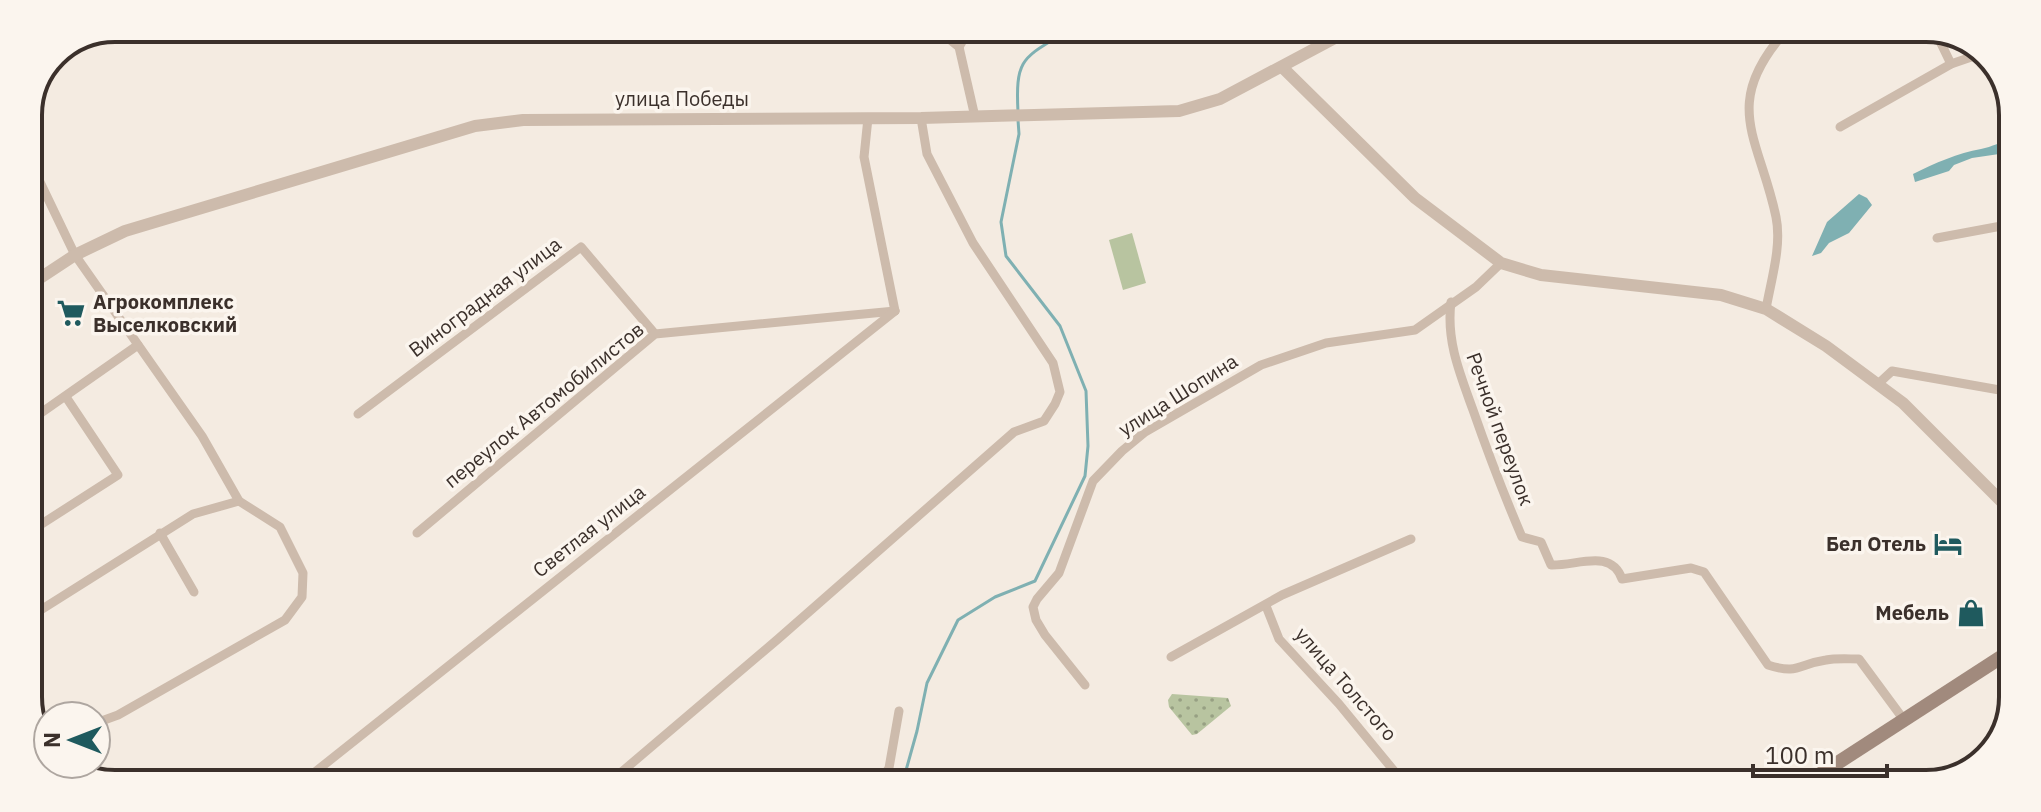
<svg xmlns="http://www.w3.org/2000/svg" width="2041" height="812" viewBox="0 0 2041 812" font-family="'IBM Plex Sans',sans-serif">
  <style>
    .green { fill: url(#green-dots) }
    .pitch { fill: #b8c4a0 }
    .water { fill: #7fb0b2 }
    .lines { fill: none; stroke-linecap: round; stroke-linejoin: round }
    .stream { stroke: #7fb0b2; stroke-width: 3 }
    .minor { stroke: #cdbbac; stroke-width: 9 }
    .tertiary { stroke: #cdbbac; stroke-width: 12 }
    .secondary { stroke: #a18a7d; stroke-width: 14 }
    .labels { text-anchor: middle; stroke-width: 7; stroke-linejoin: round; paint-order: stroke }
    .street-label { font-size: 20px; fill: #3b302b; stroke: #fbf5ee }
    .poi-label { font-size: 20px; font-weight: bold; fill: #3b302b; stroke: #fbf5ee; text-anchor: end }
    .rim { fill: none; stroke: #3b302b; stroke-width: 4 }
  </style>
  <defs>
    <pattern id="green-dots" width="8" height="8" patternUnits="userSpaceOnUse" patternTransform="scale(2)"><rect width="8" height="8" fill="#b8c4a0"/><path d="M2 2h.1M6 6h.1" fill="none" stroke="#97a083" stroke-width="1.8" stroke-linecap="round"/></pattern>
  </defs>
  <rect width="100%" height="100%" fill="#f4ebe1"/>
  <!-- green -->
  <path class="green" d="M 1172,694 L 1228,698 L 1231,706 L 1197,734 L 1192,735 L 1169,707 L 1168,700 Z"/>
  <!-- pitch -->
  <path class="pitch" d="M 1132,233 L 1146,283 L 1123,290 L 1109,240 Z"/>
  <!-- water -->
  <g class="water">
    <path d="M 2013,140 L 2013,145 L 2006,153 L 1972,158 L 1954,165 L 1949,171 L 1915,182 L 1913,174 C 1935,163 1958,153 1981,149 C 1992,147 2001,141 2013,140 Z"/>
    <path d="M 1859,194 L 1867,198 L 1872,205 L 1849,233 L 1829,243 L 1821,253 L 1812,256 L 1827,222 Z"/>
  </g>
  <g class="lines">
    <!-- stream -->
    <g class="stream">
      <path d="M 1018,112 C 1015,56 1024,58 1069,30"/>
      <path d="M 903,781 L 917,731 L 927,683 L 958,620 L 995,597 L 1035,581 L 1085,476 L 1088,446 L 1086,391 L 1060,326 L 1006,256 L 1001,222 L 1019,134 L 1018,120"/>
    </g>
    <!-- minor -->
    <g class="minor">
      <path d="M 938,30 L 959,47 L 975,117"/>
      <path d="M 1936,33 L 1951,64"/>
      <path d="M 959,47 L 969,30"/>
      <path d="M 868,118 L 864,157 L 895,311"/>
      <path d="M 1840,127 L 1951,64 L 1983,53"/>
      <path d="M 28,157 L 75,255 L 202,436 L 239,501 L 280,527 L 303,573 L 302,597 L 285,620 L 118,715 L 96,723"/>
      <path d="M 1937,238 L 2012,224"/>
      <path d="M 1451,302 C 1446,341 1460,374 1473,410 C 1488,453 1504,495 1522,537 L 1541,542 L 1551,565 C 1577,566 1611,548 1622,579 L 1691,568 L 1704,572 L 1768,665 C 1799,675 1798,664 1826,660 C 1836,658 1848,659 1859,659 L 1904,720"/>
      <path d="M 1766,309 C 1771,280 1782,246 1776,217 C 1760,139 1720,105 1785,32"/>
      <path d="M 1878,384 L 1892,371 L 2011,392"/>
      <path d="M 358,414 L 581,247 L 655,334"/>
      <path d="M 28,422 L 138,345"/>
      <path d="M 37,527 L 118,475 L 66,397"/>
      <path d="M 160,533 L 194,592"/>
      <path d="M 417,533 L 655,334 L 895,311"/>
      <path d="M 1266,606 L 1279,639 L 1339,704 L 1404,783"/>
      <path d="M 28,618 L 193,514 L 239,501"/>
      <path d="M 1171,657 L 1282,595 L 1411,539"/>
      <path d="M 1085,685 L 1045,635 L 1036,620 L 1033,607 L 1037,599 L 1059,573 L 1093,481 L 1122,451 L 1145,432 L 1261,365 L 1326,343 L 1415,330 L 1476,287 L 1501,263"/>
      <path d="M 42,741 L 48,739"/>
      <path d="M 305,780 L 895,311"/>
      <path d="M 611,781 L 778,639 L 1014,432 L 1044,421 L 1055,404 L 1060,392 L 1053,363 L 973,243 L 927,154 L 921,118"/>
      <path d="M 880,781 L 889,768 L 899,711"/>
    </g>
    <!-- tertiary -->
    <g class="tertiary">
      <path d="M 1282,67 L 1415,198 L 1501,263 L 1541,275 L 1721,295 L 1766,309 L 1826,346 L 1903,403 L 2010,510"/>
      <path d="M 28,286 L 75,255 L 125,231 L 475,126 L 523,120 L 921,118 L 1179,111 L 1220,99 L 1348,31"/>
    </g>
    <!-- secondary -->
    <path class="secondary" d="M 1805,784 L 2009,652"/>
  </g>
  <!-- icons -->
  <defs>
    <symbol id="supermarket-bare" viewBox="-9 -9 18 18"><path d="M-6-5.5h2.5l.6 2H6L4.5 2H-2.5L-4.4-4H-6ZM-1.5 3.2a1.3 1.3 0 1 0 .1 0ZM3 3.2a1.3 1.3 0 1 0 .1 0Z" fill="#1f5a5e" stroke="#fbf5ee" stroke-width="2.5" paint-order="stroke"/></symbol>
    <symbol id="hotel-bare" viewBox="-9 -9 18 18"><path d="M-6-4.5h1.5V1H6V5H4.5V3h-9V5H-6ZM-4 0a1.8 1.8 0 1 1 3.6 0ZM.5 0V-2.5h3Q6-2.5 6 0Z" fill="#1f5a5e" stroke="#fbf5ee" stroke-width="2.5" paint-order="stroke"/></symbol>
    <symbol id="shop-bare" viewBox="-9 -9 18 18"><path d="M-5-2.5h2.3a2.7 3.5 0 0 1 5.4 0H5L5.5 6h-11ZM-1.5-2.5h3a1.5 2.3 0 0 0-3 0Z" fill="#1f5a5e" stroke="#fbf5ee" stroke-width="2.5" paint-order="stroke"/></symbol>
  </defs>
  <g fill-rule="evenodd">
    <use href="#supermarket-bare" x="51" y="293" width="40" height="40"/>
    <use href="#hotel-bare" x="1928" y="524" width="40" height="40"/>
    <use href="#shop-bare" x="1951" y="593" width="40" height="40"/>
  </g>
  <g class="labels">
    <!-- street labels -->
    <g class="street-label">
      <text x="682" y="106">улица Победы</text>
      <text transform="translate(485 297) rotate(-37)" y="7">Виноградная улица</text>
      <text transform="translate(1178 395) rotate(-32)" y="7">улица Шопина</text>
      <text transform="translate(544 405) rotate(-39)" y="7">переулок Автомобилистов</text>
      <text transform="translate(1500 429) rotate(70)" y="7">Речной переулок</text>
      <text transform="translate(589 531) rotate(-38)" y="7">Светлая улица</text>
      <text transform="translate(1346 684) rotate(49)" y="7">улица Толстого</text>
    </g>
    <!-- poi labels -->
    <g class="poi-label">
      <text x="93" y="309" text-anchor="start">Агрокомплекс<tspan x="93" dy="23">Выселковский</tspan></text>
      <text x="1926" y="551">Бел Отель</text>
      <text x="1949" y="620">Мебель</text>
    </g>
  </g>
  <!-- crop -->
  <path d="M0 0H2041V812H0ZM115 42H1926A73 73 0 0 1 1999 115V697A73 73 0 0 1 1926 770H115A73 73 0 0 1 42 697V115A73 73 0 0 1 115 42Z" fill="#fbf5ee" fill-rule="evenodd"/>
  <path class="rim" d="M115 42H1926A73 73 0 0 1 1999 115V697A73 73 0 0 1 1926 770H115A73 73 0 0 1 42 697V115A73 73 0 0 1 115 42Z"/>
  <!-- north arrow -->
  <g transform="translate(72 740) rotate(270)"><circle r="38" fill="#fbf5ee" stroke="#aea6a0" stroke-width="2"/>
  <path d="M0-6L14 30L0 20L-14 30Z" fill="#1f5a5e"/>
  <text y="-12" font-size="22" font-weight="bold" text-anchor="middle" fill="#3b302b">N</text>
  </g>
  <!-- scale -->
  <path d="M1753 764v12h134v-12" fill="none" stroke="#3b302b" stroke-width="4"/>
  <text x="1765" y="764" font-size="24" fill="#3b302b" stroke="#fbf5ee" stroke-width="6" paint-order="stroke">100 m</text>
</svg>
